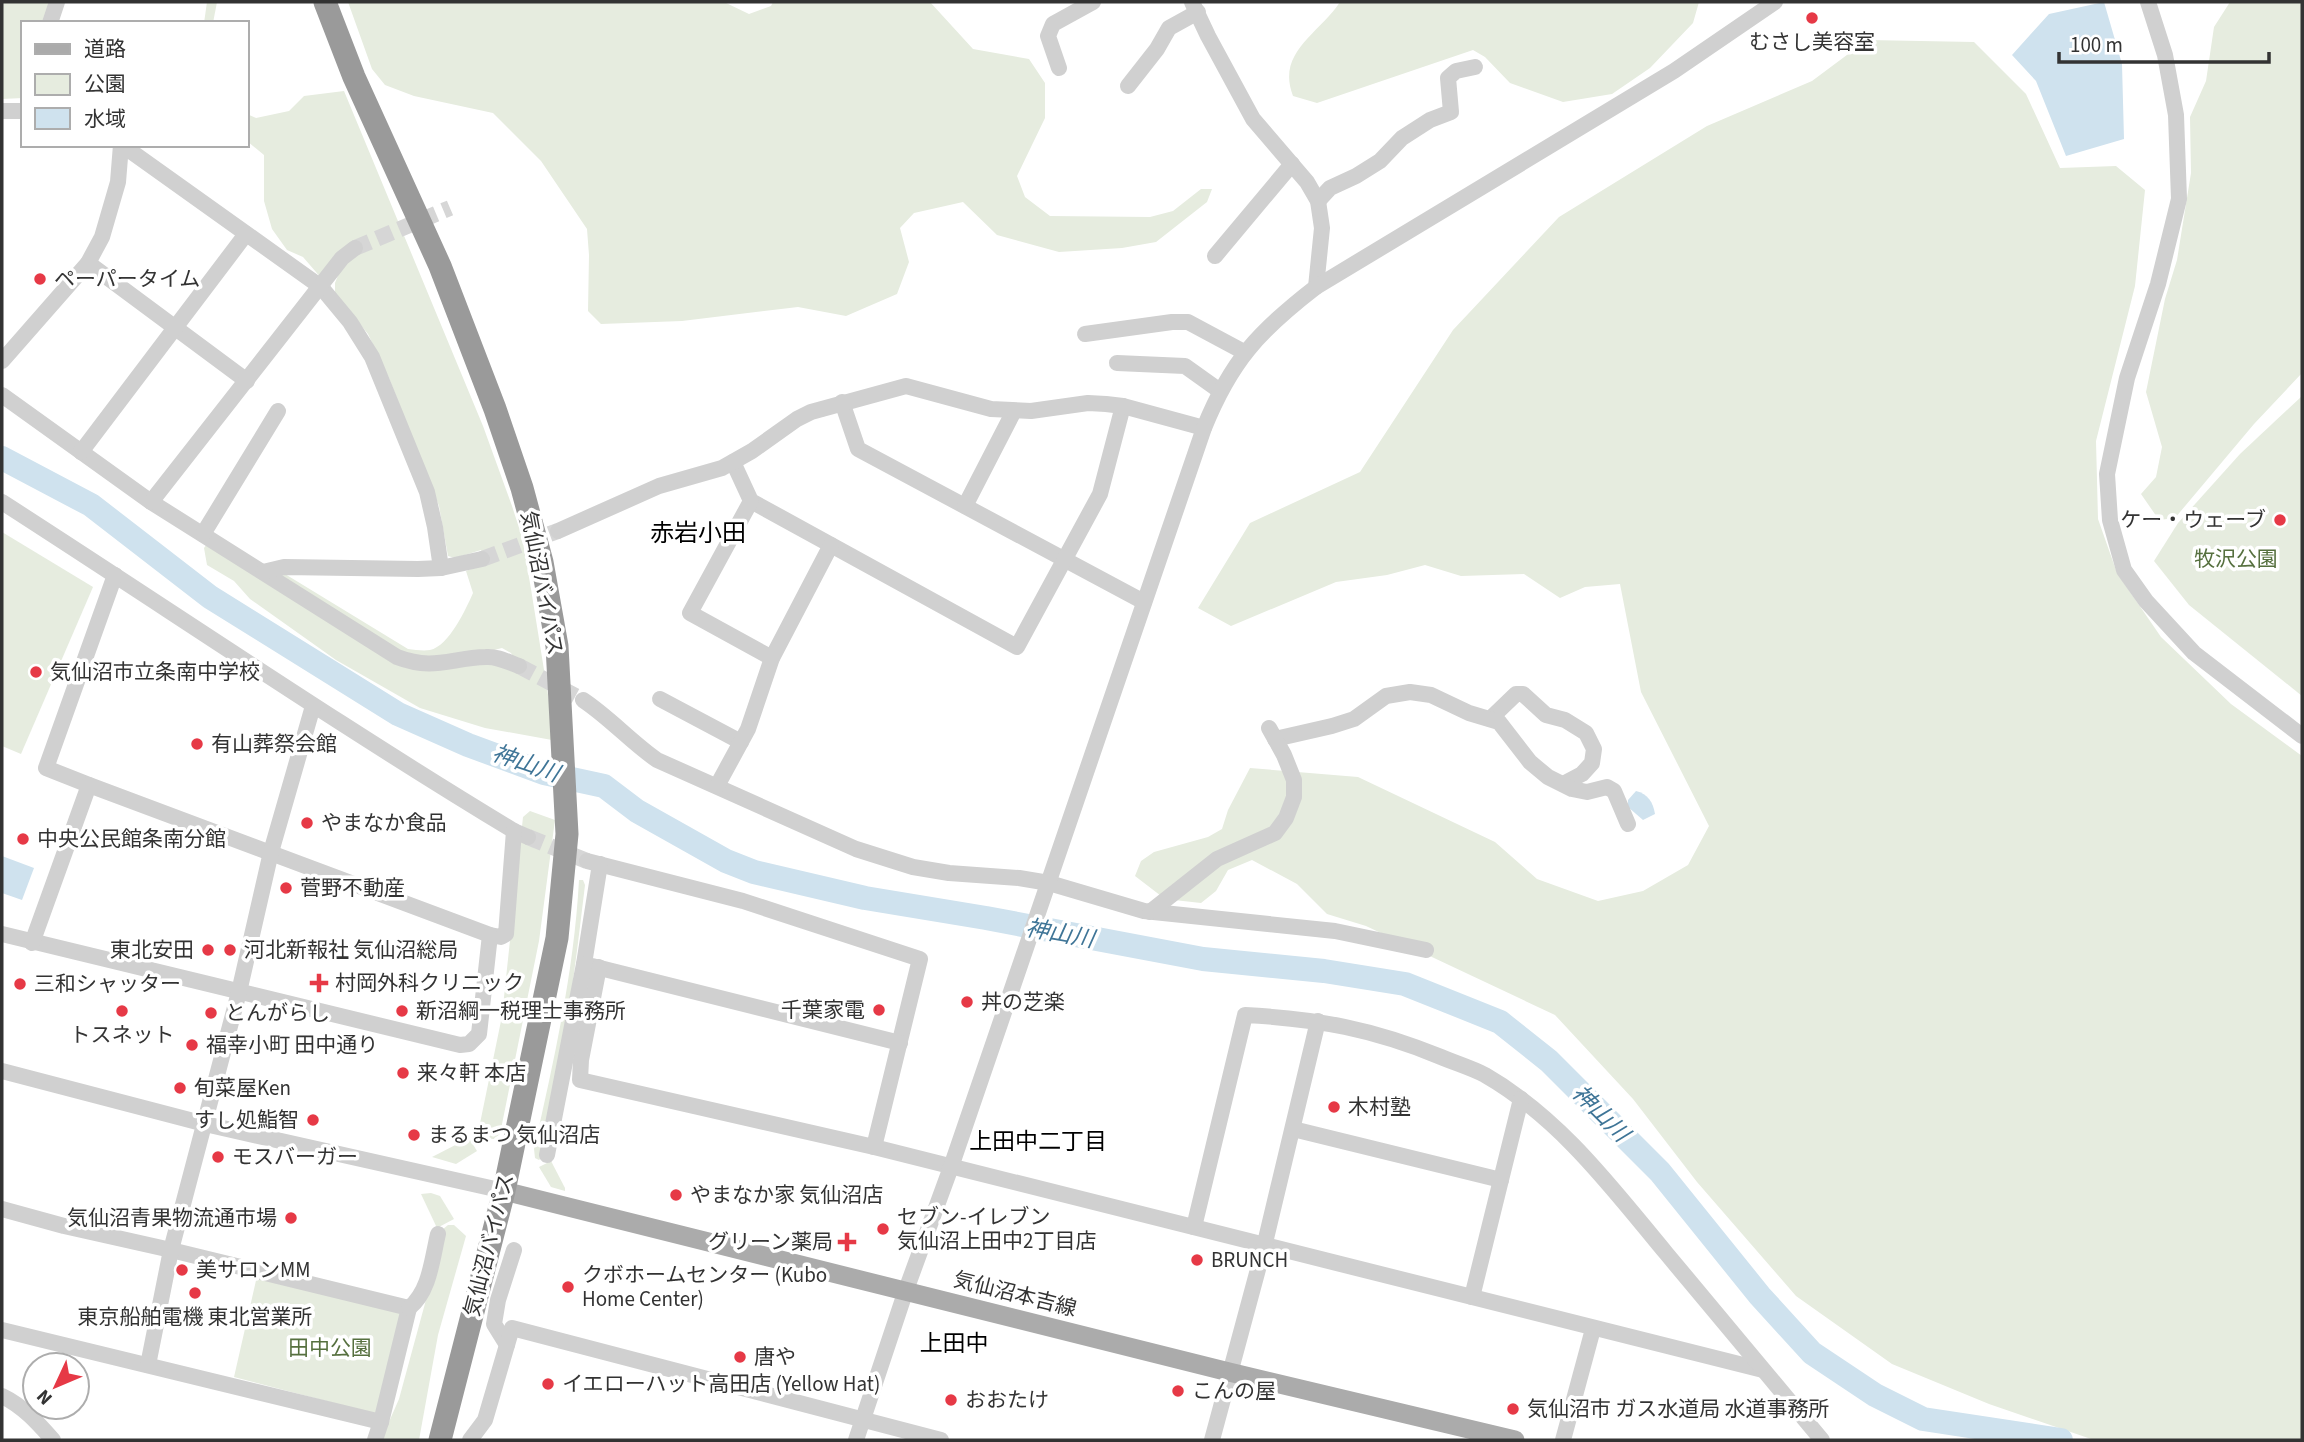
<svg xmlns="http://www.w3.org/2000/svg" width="2304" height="1442" viewBox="0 0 2304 1442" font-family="'Source Sans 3','Noto Sans JP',sans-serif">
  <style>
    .green { fill: #e6ecdf }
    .water { fill: #cfe2ee }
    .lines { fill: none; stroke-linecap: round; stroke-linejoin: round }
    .river { stroke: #cfe2ee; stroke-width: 24 }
    .minor-tunnel { stroke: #d6d6d6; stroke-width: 16; stroke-dasharray: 16 8; stroke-linecap: butt }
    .minor { stroke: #d0d0d0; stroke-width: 16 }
    .major { stroke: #ababab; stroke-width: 19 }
    .highway { stroke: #9a9a9a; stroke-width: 23 }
    .poi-dot { fill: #e63946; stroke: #fff; stroke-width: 2.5 }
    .labels { text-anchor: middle; stroke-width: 7; stroke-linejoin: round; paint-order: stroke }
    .poi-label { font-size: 21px; fill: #333; stroke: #fff; text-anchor: start }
    .park-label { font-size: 21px; fill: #56703f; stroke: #fff }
    .street-label { font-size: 21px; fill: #333; stroke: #fff }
    .water-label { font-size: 23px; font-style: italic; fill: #3f7597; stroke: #fff }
    .neighbourhood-label { font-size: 23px; fill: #000; stroke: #fff }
    .quarter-label { font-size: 24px; fill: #000; stroke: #fff }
  </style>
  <rect width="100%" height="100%" fill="#fff"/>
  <!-- green -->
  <g class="green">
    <path d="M 2,2 L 50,2 L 45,23 L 23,23 L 23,98 L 2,99 Z"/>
    <path d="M 207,2 L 217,2 L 213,23 L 204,23 Z"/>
    <path d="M 348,2 L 724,2 L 749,14 L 771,6 L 773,2 L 930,2 L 973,49 L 1029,59 L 1045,83 L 1045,118 L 1017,176 L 1025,197 L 1050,216 L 1150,217 L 1173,211 L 1201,189 L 1212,189 L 1207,202 L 1156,242 L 1122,248 L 1059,252 L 997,235 L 963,202 L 914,213 L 900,228 L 909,262 L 897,294 L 846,316 L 798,307 L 682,321 L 601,324 L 588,311 L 589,255 L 587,229 L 541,161 L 493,113 L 414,96 L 385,85 L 372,69 Z"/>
    <path d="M 1340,2 L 1699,2 L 1693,23 L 1650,68 L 1612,94 L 1563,102 L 1510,83 L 1485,57 L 1473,50 L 1317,103 L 1293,96 C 1276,52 1319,34 1340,2 Z"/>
    <path d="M 2230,2 L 2302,2 L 2302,373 L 2254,424 L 2175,518 L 2159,520 L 2141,494 L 2156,477 L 2162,447 L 2146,392 L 2165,299 L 2177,260 L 2191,173 L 2190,117 L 2206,81 L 2214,27 Z"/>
    <path d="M 1867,40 L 1974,42 L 2026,94 L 2060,168 L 2116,166 L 2145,190 L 2135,286 L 2096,441 L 2098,519 L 2117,573 L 2161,637 L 2231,704 L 2302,756 L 2302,1440 L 2094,1440 L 1989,1404 L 1892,1364 L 1796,1296 L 1697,1182 L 1633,1099 L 1555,1015 L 1366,926 L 1327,914 L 1297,884 L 1252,860 L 1228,870 L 1216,891 L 1201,903 L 1165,899 L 1135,876 L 1141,861 L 1154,852 L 1208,837 L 1222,829 L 1228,810 L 1250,768 L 1358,777 L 1495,842 L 1537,879 L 1598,901 L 1643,891 L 1688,865 L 1709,826 L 1641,692 L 1620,584 L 1585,587 L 1560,598 L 1524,574 L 1461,576 L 1425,565 L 1387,575 L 1336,582 L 1231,626 L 1198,608 L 1250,523 L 1360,472 L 1453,330 L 1559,217 L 1707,126 L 1812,81 Z"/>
    <path d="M 344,91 L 483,426 L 512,506 L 522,537 L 531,589 L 549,701 L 552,740 L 485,728 L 420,708 L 336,660 L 250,599 L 234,581 L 207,565 L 204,548 L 209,541 L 400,663 L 514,658 L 511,653 L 502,648 L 486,652 L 410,658 L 276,576 L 285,574 L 408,649 C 415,650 424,651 430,650 C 449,646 466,609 473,593 L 466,571 L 486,563 L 481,550 L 455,558 L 448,556 L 439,506 L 389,378 L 368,334 L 335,293 L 335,283 L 341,268 L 363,250 L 359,242 L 322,279 L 303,257 L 287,250 L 272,229 L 264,201 L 264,155 L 247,141 L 247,114 L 256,118 L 289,111 L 304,96 Z"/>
    <path d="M 2302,396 L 2302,696 L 2189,605 L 2154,561 L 2178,523 L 2240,454 Z"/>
    <path d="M 2,532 L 93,587 L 21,754 L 2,746 Z"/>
    <path d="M 530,811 L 555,820 L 539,941 L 500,1134 L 494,1139 L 477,1138 L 502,1016 L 523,817 Z"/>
    <path d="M 579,880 L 583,880 L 585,885 C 576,960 567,1036 551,1111 C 547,1127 537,1140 542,1157 L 539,1160 L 535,1158 L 534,1149 C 554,1060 574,972 579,880 Z"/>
    <path d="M 469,1138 L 477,1151 L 456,1164 L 432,1157 Z"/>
    <path d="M 551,1161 L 565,1188 L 565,1191 L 551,1187 L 539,1167 Z"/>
    <path d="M 431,1193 L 440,1196 L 454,1219 L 437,1228 L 421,1194 Z"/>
    <path d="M 448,1225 L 454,1225 L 466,1236 L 438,1335 L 419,1440 L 381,1440 L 399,1399 L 442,1241 L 442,1230 Z"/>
    <path d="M 257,1276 L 401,1310 L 376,1414 L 234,1377 Z"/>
  </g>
  <!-- water -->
  <g class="water">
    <path d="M 2104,2 L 2122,64 L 2124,139 L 2066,156 L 2036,81 L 2012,55 L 2049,14 Z"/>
    <path d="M 1636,791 C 1648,794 1653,802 1655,814 L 1643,820 L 1628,807 L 1628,800 Z"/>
    <path d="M 2,856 L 34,868 L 22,900 L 2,893 Z"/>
  </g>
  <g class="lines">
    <!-- river -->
    <path class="river" d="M 2,458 L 91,505 L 210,597 L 398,714 L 468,745 L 544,773 L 604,786 L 637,811 L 726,861 L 754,872 L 865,898 L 986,918 L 1203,959 L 1324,971 L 1405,984 L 1500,1022 L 1549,1061 L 1660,1172 L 1760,1296 L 1812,1353 L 1875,1395 L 1923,1419 L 2061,1440"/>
    <!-- minor-tunnel -->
    <g class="minor-tunnel">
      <path d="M 355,248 L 450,208"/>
      <path d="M 482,559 L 558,531"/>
      <path d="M 519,666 L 583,700"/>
      <path d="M 528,837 L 587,861"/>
    </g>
    <!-- minor -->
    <g class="minor">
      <path d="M 1192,2 L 1208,36 L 1253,119 L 1307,182 L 1318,201 L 1322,228 L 1316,287"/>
      <path d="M 2148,2 L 2165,55 L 2176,115 L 2179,199 L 2158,284 L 2127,378 L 2107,474 L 2110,520 L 2124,570 L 2146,601 L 2194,653 L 2302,736"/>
      <path d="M 50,23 L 57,2"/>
      <path d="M 1059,68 L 1048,36 L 1053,24 L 1093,2"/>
      <path d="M 1128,86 L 1157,49 L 1169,28 L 1198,12"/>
      <path d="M 2,111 L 23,111"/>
      <path d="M 122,145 L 321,287 L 350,322 L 372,357 L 427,492 L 435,527 L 441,568"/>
      <path d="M 1318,201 L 1330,188 L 1356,176 L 1380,161 L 1402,138 L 1430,120 L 1451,112 L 1448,78 L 1456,71 L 1475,67"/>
      <path d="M 1215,256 L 1292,164"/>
      <path d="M 88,263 L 247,381"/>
      <path d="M 1085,334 L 1172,322 L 1188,322 L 1244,352"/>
      <path d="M 2,361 L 88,263 L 102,237 L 118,182 L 121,145"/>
      <path d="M 1117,363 L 1185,366 L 1220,391"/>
      <path d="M 2,395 L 151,502 L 397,657 C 434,671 450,658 486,657 C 497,656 508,662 519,666"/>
      <path d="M 842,402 L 858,449 L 1144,602"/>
      <path d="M 81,452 L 246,234"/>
      <path d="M 733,462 L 751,501 L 1017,647 L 1100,494 L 1123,406"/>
      <path d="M 751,501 L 690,613 L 772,658"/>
      <path d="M 2,502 C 173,612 340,726 514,831 L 528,837"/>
      <path d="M 151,502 L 342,258 L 355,248"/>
      <path d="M 965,506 L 1014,411"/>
      <path d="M 558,531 L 659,486 L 722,468 L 752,451 L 797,419 L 811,412 L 906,386 L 991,409 L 1031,411 L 1088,403 L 1106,404 L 1123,406 L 1204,428"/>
      <path d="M 203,534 L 278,411"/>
      <path d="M 263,572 L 284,567 L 418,569 L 441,568 L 482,559"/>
      <path d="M 115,575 L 46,768 L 89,785 L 490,935 L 501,937 L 506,934 L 514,831"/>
      <path d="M 660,699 L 741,742"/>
      <path d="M 583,700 C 610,718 631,742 657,760 L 856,849 L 913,867 L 949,873 L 1019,878 L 1049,883 L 1144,911 L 1335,931 L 1426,950"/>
      <path d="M 1490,719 L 1516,694 L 1523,694 L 1546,715 L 1565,720 L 1586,733 L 1594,749 L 1592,763 L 1582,774 L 1563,784"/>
      <path d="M 1275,739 L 1332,726 L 1354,719 L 1386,696 L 1410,692 L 1431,695 L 1469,713 L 1499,722 L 1530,762 L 1548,777 L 1572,789 L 1587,792 L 1607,787 L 1614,791 L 1628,824"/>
      <path d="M 717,786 L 748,729 L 772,658 L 831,545"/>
      <path d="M 587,861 L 743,901 L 920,959 L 874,1147"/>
      <path d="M 600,864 L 584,964 L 900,1043"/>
      <path d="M 1150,912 L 1217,859 L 1275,833 L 1286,818 L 1294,797 L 1294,780 L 1284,755 L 1269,728"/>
      <path d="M 2,934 L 460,1045 L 469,1044 L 479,1034 L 490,935"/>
      <path d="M 32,943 L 89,785"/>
      <path d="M 599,967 L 581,1060 L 580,1080 L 874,1147 L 1763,1370"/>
      <path d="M 2,1071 L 205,1124 L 504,1191"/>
      <path d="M 1293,1129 L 1501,1180"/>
      <path d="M 547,1155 L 584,964"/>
      <path d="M 2,1209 L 64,1226 L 171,1250 L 409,1308 L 381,1422"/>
      <path d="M 1194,1227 L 1245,1015 C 1319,1019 1373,1029 1441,1057 C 1455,1063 1472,1068 1485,1075 C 1560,1118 1612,1188 1666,1253 C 1718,1315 1770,1378 1822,1440"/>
      <path d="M 1472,1297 L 1521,1099"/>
      <path d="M 409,1308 C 430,1291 432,1259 438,1234"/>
      <path d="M 2,1330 L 381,1422 L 375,1440"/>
      <path d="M 507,1345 L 494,1324 L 498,1300 L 514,1250"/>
      <path d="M 148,1365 L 171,1250 L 239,992 L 271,852 L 313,706"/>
      <path d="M 2,1396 C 23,1406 38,1423 53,1440"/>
      <path d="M 470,1440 L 485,1420 L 512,1328 L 941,1440"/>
      <path d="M 856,1440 L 906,1290 L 951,1167 L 1204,428 C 1231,361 1259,331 1316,287 L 1674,71 L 1775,2"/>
      <path d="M 1212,1440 L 1264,1247 L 1318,1021"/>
      <path d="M 1563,1440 L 1593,1329"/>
    </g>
    <!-- major -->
    <path class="major" d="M 504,1191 L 1229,1372 L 1515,1440"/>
    <!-- highway -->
    <path class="highway" d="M 325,2 L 354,77 L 440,266 L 495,409 L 522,488 L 542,562 L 557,646 L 567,834 L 557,938 L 504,1191 L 440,1440"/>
  </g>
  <!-- markers -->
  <g class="poi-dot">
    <circle cx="1812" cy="18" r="7"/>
    <circle cx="40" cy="279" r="7"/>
    <circle cx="2280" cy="520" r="7"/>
    <circle cx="36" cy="672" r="7"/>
    <circle cx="197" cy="744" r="7"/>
    <circle cx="307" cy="823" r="7"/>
    <circle cx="23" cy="839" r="7"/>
    <circle cx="286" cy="888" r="7"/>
    <circle cx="208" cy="950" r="7"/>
    <circle cx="230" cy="950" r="7"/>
    <path d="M315.5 972.5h7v7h7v7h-7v7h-7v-7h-7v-7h7z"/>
    <circle cx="20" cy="984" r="7"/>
    <circle cx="967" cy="1002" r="7"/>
    <circle cx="879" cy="1010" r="7"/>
    <circle cx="122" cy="1011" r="7"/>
    <circle cx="402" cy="1011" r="7"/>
    <circle cx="211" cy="1013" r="7"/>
    <circle cx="192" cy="1045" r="7"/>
    <circle cx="403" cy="1073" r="7"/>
    <circle cx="180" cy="1088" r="7"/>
    <circle cx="1334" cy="1107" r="7"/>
    <circle cx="313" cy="1120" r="7"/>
    <circle cx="414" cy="1135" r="7"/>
    <circle cx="218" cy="1157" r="7"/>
    <circle cx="676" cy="1195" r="7"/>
    <circle cx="291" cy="1218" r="7"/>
    <circle cx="883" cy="1229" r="7"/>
    <path d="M843.5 1231.5h7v7h7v7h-7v7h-7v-7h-7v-7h7z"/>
    <circle cx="1197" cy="1260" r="7"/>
    <circle cx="182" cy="1270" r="7"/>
    <circle cx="568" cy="1287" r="7"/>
    <circle cx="195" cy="1293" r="7"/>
    <circle cx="740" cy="1357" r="7"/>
    <circle cx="548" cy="1384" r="7"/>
    <circle cx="1178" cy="1391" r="7"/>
    <circle cx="951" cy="1400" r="7"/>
    <circle cx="1513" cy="1409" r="7"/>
  </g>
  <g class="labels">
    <!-- poi labels -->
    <g class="poi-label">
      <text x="1812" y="49" text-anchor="middle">むさし美容室</text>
      <text x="54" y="286">ペーパータイム</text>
      <text x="2266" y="527" text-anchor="end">ケー・ウェーブ</text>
      <text x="50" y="679">気仙沼市立条南中学校</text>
      <text x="211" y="751">有山葬祭会館</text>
      <text x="321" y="830">やまなか食品</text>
      <text x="37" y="846">中央公民館条南分館</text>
      <text x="300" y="895">菅野不動産</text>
      <text x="194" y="957" text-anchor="end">東北安田</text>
      <text x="244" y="957">河北新報社 気仙沼総局</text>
      <text x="335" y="990">村岡外科クリニック</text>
      <text x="34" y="991">三和シャッター</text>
      <text x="981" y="1009">丼の芝楽</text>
      <text x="865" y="1017" text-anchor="end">千葉家電</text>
      <text x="416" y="1018">新沼綱一税理士事務所</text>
      <text x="225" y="1020">とんがらし</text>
      <text x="122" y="1042" text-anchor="middle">トスネット</text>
      <text x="206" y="1052">福幸小町 田中通り</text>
      <text x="417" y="1080">来々軒 本店</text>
      <text x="194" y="1095">旬菜屋Ken</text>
      <text x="1348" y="1114">木村塾</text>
      <text x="299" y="1127" text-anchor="end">すし処鮨智</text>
      <text x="428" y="1142">まるまつ 気仙沼店</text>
      <text x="232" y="1164">モスバーガー</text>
      <text x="690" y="1202">やまなか家 気仙沼店</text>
      <text x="897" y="1224">セブン-イレブン<tspan x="897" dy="24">気仙沼上田中2丁目店</tspan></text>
      <text x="277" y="1225" text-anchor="end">気仙沼青果物流通市場</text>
      <text x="833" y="1249" text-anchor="end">グリーン薬局</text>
      <text x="1211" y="1267">BRUNCH</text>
      <text x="196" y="1277">美サロンMM</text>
      <text x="582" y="1282">クボホームセンター (Kubo<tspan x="582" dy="24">Home Center)</tspan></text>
      <text x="195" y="1324" text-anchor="middle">東京船舶電機 東北営業所</text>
      <text x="754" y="1364">唐や</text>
      <text x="562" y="1391">イエローハット高田店 (Yellow Hat)</text>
      <text x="1192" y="1398">こんの屋</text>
      <text x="965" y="1407">おおたけ</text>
      <text x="1527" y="1416">気仙沼市 ガス水道局 水道事務所</text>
    </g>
    <!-- park labels -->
    <g class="park-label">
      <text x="2236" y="566">牧沢公園</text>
      <text x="330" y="1355">田中公園</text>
    </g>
    <!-- street labels -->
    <g class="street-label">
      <text transform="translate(542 583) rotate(79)" y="7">気仙沼バイパス</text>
      <text transform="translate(489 1245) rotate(-76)" y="7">気仙沼バイパス</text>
      <text transform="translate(1015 1294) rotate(14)" y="7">気仙沼本吉線</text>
    </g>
    <!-- water labels -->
    <g class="water-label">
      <text transform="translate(526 763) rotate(19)" y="8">神山川</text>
      <text transform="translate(1060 933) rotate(10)" y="8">神山川</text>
      <text transform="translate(1601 1113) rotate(45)" y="8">神山川</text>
    </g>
    <!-- neighbourhood labels -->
    <g class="neighbourhood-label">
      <text x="1038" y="1149">上田中二丁目</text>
      <text x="954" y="1351">上田中</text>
    </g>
    <!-- quarter labels -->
    <g class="quarter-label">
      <text x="698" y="541">赤岩小田</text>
    </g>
  </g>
  <!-- border -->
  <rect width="2304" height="1442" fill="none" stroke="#333333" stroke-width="7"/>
  <!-- legend -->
  <rect x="21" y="21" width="228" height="126" fill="#ffffff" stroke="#adadad" stroke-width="2"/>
  <rect x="35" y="44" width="35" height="10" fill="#ababab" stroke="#adadad" stroke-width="2"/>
  <text x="84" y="56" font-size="21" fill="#333333">道路</text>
  <rect x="35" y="74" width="35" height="21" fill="#e6ecdf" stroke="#adadad" stroke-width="2"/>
  <text x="84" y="91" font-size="21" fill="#333333">公園</text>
  <rect x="35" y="108" width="35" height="21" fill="#cfe2ee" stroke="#adadad" stroke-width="2"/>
  <text x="84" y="126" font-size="21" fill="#333333">水域</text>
  <!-- north arrow -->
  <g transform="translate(56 1386) rotate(226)"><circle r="33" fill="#ffffff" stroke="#adadad" stroke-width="2"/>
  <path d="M0-5L12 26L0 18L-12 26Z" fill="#e63946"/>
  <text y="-10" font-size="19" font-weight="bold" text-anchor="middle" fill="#333333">N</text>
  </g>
  <!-- scale -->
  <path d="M2059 52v10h210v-10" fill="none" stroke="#333333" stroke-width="3.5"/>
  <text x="2070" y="52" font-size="21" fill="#333333" stroke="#ffffff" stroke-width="5" paint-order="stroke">100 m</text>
</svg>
